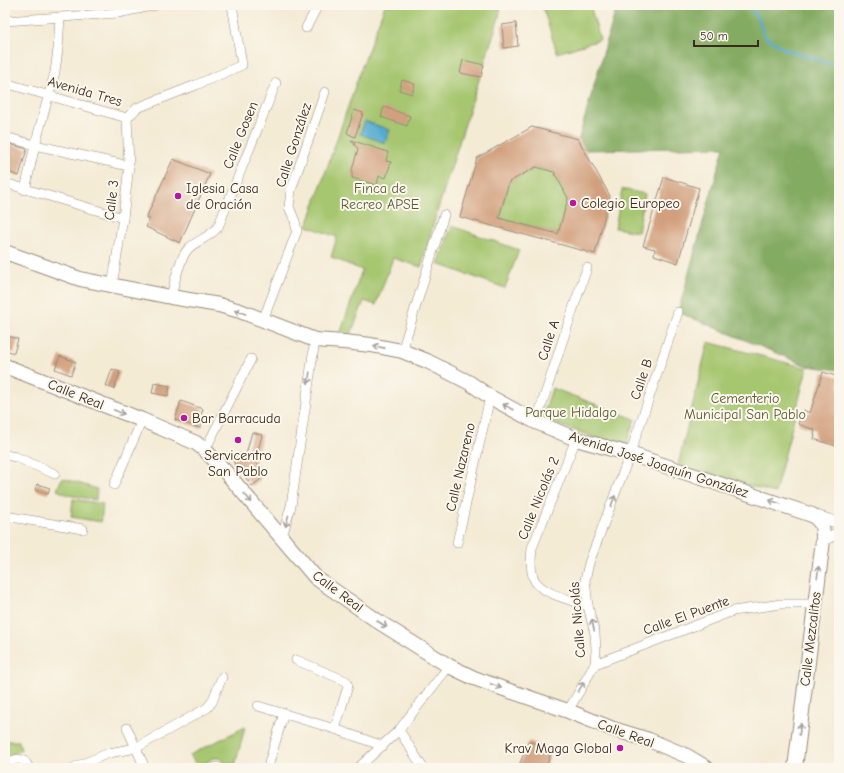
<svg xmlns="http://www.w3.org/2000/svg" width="844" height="773" viewBox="0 0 844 773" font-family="'Comic Neue',sans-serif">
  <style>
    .green { fill: #a6c66f; stroke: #707846 }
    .forest { fill: #84ab62; stroke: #606a40 }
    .water { fill: #53aad0; stroke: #476a77 }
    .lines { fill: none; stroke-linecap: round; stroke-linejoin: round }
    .stream { stroke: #53aad0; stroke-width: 2.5 }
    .building { fill: #d2a07e; fill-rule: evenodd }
    .minor-casing { stroke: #988a7a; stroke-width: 10 }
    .tertiary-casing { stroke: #988a7a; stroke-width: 12 }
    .primary-casing { stroke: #988a7a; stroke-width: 16 }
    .minor { stroke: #fff; stroke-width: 9 }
    .tertiary { stroke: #fff; stroke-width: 11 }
    .primary { stroke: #fff; stroke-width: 14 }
    .oneway { stroke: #a79f9a }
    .poi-dot { fill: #b5179e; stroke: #fbf7ec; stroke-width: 1.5 }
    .labels { text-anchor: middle; stroke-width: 4; stroke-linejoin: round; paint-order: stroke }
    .street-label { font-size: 14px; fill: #3b2a1e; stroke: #fbf7ec }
    .poi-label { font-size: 14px; fill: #3b2a1e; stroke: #fbf7ec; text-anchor: start }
    .park-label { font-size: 14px; fill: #5b5936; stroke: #fbf7ec }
  </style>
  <rect width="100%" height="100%" fill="#fbf7ec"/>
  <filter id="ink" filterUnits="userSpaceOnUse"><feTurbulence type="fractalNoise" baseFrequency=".025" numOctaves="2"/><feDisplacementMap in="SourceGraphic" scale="8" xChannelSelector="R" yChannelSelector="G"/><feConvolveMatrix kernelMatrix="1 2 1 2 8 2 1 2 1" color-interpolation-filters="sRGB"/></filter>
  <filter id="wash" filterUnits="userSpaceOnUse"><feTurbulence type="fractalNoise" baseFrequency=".012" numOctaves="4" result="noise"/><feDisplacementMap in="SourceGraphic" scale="16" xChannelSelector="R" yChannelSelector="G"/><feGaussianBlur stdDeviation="0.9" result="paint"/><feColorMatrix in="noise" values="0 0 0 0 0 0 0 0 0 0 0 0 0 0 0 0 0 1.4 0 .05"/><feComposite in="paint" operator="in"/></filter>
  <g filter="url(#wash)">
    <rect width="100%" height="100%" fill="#f4ebd5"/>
    <!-- green -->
    <g class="green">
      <path d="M 385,5 L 501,5 L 499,17 L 437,212 L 421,267 L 393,258 L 376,305 L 364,301 L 349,339 L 339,337 L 362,270 L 331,257 L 337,237 L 307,226 L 361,69 Z"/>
      <path d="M 542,5 L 590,5 L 600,40 L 557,53 Z"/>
      <path d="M 536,167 L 554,172 L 568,198 L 558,234 L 499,218 L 509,182 Z"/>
      <path d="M 622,189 L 645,194 L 638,232 L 615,228 Z"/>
      <path d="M 452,226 L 519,250 L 505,288 L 438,264 Z"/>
      <path d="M 708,342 L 807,368 L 775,493 L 678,465 Z"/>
      <path d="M 552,388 L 635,419 L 625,448 L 542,419 Z"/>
      <path d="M 62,478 L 97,489 L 96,500 L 68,495 L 57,490 Z"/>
      <path d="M 73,499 L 103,504 L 101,522 L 71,517 Z"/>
      <path d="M 245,727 L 235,766 L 225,763 L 220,758 L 213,758 L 198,768 L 190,755 Z"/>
      <path d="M 5,741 L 19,741 L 21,750 L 5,758 Z"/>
    </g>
    <!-- forest -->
    <path class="forest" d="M 617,5 L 839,5 L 839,370 L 807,366 L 678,312 L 724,147 L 586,150 L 579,138 Z"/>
    <!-- water -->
    <path class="water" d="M 365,121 L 390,130 L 385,143 L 360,134 Z"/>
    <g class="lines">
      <!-- stream -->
      <path class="stream" d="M 748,5 L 759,20 L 764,36 L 786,50 L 839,66"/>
    </g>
    <g id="blocks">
      <!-- building -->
      <g class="building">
        <path d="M 516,23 L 518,46 L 504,48 L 502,25 Z"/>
        <path d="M 463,60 L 484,65 L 481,77 L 460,73 Z"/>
        <path d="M 402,80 L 415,84 L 412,94 L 399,90 Z"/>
        <path d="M 384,107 L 410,116 L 407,126 L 381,117 Z"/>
        <path d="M 354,110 L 363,113 L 355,137 L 347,133 Z"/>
        <path d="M 532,127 L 578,139 L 610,196 L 595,254 L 460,217 L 477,158 ZM 536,167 L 554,172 L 568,198 L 558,234 L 499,218 L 509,182 Z"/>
        <path d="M 351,140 L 388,152 L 386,161 L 391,162 L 386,178 L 379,176 L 377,185 L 352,178 L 352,170 L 358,149 Z"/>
        <path d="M 9,144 L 27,149 L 19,176 L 5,171 L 5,151 L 6,152 Z"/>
        <path d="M 173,159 L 210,174 L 180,243 L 146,227 L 150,219 L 146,218 Z"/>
        <path d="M 664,177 L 699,188 L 678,263 L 654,255 L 655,249 L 643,246 Z"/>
        <path d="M 5,335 L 18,339 L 14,353 L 5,350 Z"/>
        <path d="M 60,356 L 76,362 L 71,375 L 55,369 Z"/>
        <path d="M 112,369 L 120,372 L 114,389 L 106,386 Z"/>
        <path d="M 823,372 L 839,377 L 839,447 L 814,439 L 815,435 L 814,435 L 815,430 L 798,424 L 803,410 L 810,413 Z"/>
        <path d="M 154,383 L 170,386 L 168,396 L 152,393 Z"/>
        <path d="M 181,401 L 203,409 L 200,418 L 203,419 L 200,428 L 175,420 Z"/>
        <path d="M 252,432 L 262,435 L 255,462 L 261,468 L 256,472 L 261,479 L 252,486 L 232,460 L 241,453 L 245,458 Z"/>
        <path d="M 37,484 L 50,488 L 48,494 L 35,490 Z"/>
        <path d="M 529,741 L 552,750 L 546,768 L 518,768 Z"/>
      </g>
    </g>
  </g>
  <g filter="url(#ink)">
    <use href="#blocks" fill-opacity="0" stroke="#988a7a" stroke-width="1"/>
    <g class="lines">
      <defs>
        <g id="minor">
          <path d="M 5,21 L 118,13 L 156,5"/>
          <path d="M 306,28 L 318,5"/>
          <path d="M 5,83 L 127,118"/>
          <path d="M 127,118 L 137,108 L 196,85 L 242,65 L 232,5"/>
          <path d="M 5,137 L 35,145 L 129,166"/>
          <path d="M 5,183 L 123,218"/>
          <path d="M 25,190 L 35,145 L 55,72 L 58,49 L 60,17"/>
          <path d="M 112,286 L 123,218 L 129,166 L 127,118"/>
          <path d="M 171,297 C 174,284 180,255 190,247 C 199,240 211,236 218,227 L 276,83"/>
          <path d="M 263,320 L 297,231 L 295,221 L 289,207 L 291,190 L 325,92"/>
          <path d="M 402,351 L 444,215"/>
          <path d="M 536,422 L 574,306 L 587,268"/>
          <path d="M 576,439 L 532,548 C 531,557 530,573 535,581 C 543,594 574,601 588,606"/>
          <path d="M 205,450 L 251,359"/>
          <path d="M 5,455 L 16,457 L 55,474"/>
          <path d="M 114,485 L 142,420"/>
          <path d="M 5,516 L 83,529"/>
          <path d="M 281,537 L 284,530 L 291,506 L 315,340"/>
          <path d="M 457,543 L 490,397"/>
          <path d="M 296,660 L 346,681 L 348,686 L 335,729"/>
          <path d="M 595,664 L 733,611 L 781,604 L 815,604"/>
          <path d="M 258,706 L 335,729 L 383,746"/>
          <path d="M 568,711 L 595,664 L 596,649 L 595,634 L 588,606 L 585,580 L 589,563 L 630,454 L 678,312"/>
          <path d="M 127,728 L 145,768"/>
          <path d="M 399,730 L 423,768"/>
          <path d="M 269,763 L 284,713"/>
          <path d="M 5,764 C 15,759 23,755 29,768"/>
          <path d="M 75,767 L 109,753 L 136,748 L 207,708 L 212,702 L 222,677"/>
          <path d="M 215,768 L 217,767"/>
          <path d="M 358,768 L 399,730 L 449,666"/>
        </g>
        <g id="tertiary">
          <path d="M 813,515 L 839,523"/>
          <path d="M 823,540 L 834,535 L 839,534"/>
        </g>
        <g id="primary">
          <path d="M 5,252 L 80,279 L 171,297 L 219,305 L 240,311 L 315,340 L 344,342 L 371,345 L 402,351 L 427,361 L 470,383 L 490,397 L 536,422 L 576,439 L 630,454 L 812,515 C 823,523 823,526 823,540 L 795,768"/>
          <path d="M 5,366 L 142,420 L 196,443 L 205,450 L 224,470 L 316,578 L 379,622 L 449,666 L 474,678 L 504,689 L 568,711 L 613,729 L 649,740 L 687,756 L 707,768"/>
        </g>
      </defs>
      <!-- minor casing -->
      <use href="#minor" class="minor-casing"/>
      <!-- tertiary casing -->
      <use href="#tertiary" class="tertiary-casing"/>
      <!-- primary casing -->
      <use href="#primary" class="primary-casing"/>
      <!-- minor -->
      <use href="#minor" class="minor"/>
      <!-- tertiary -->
      <use href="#tertiary" class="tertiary"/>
      <!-- primary -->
      <use href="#primary" class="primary"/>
    </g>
    <!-- one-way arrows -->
    <defs><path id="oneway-shaft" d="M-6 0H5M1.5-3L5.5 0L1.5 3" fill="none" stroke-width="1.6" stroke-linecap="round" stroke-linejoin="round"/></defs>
    <g class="oneway">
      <use href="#oneway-shaft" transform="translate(240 312) rotate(-161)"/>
      <use href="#oneway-shaft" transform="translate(379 347) rotate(-169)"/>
      <use href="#oneway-shaft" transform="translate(309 378) rotate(98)"/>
      <use href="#oneway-shaft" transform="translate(508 407) rotate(-151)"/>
      <use href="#oneway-shaft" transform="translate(119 412) rotate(22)"/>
      <use href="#oneway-shaft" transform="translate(248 498) rotate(50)"/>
      <use href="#oneway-shaft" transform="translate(613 501) rotate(-69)"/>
      <use href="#oneway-shaft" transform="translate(775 502) rotate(-162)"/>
      <use href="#oneway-shaft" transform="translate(287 521) rotate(105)"/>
      <use href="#oneway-shaft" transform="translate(818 572) rotate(-83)"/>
      <use href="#oneway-shaft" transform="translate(382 624) rotate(33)"/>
      <use href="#oneway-shaft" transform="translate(593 625) rotate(-102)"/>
      <use href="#oneway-shaft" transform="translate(496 686) rotate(21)"/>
      <use href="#oneway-shaft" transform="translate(581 687) rotate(-60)"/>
      <use href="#oneway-shaft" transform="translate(800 729) rotate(-83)"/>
    </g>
  </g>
  <!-- markers -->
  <g class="poi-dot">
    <circle cx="178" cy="196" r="4"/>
    <circle cx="573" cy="203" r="4"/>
    <circle cx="184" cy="418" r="4"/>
    <circle cx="238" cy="440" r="4"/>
    <circle cx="620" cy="748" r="4"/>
  </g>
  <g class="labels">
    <!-- street labels -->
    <g class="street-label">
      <text transform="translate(85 91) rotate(16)" y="5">Avenida Tres</text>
      <text transform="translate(240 135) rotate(-68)" y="5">Calle Gosen</text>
      <text transform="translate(293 145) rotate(-72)" y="5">Calle González</text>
      <text transform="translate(111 200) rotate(-83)" y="5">Calle 3</text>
      <text transform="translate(548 340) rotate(-72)" y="5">Calle A</text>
      <text transform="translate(641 379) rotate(-71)" y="5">Calle B</text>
      <text transform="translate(76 394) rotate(22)" y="5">Calle Real</text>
      <text transform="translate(659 464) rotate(18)" y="5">Avenida José Joaquín González</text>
      <text transform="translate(460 467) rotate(-77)" y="5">Calle Nazareno</text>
      <text transform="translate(538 498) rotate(-68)" y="5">Calle Nicolás 2</text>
      <text transform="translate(338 591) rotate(37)" y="5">Calle Real</text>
      <text transform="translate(686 615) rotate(-20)" y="5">Calle El Puente</text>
      <text transform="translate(577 620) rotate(-95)" y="5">Calle Nicolás</text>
      <text transform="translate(810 639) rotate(-83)" y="5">Calle Mezcalitos</text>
      <text transform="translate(626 733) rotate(20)" y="5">Calle Real</text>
    </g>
    <!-- poi labels -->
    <g class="poi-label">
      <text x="186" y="193">Iglesia Casa<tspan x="186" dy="16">de Oración</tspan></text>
      <text x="581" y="208">Colegio Europeo</text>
      <text x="192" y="423">Bar Barracuda</text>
      <text x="238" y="460" text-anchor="middle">Servicentro<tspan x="238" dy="16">San Pablo</tspan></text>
      <text x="612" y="753" text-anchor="end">Krav Maga Global</text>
    </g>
    <!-- park labels -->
    <g class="park-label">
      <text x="380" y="193">Finca de<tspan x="380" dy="16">Recreo APSE</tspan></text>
      <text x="745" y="403">Cementerio<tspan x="745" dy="16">Municipal San Pablo</tspan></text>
      <text x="571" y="417">Parque Hidalgo</text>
    </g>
  </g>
  <!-- margin -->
  <rect width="844" height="773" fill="none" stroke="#fbf7ec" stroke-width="20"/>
  <!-- scale -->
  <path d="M694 40v6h64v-6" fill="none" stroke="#3b2a1e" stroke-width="2"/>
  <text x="700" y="40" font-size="12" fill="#3b2a1e" stroke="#fbf7ec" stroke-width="3" paint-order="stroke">50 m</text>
</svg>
